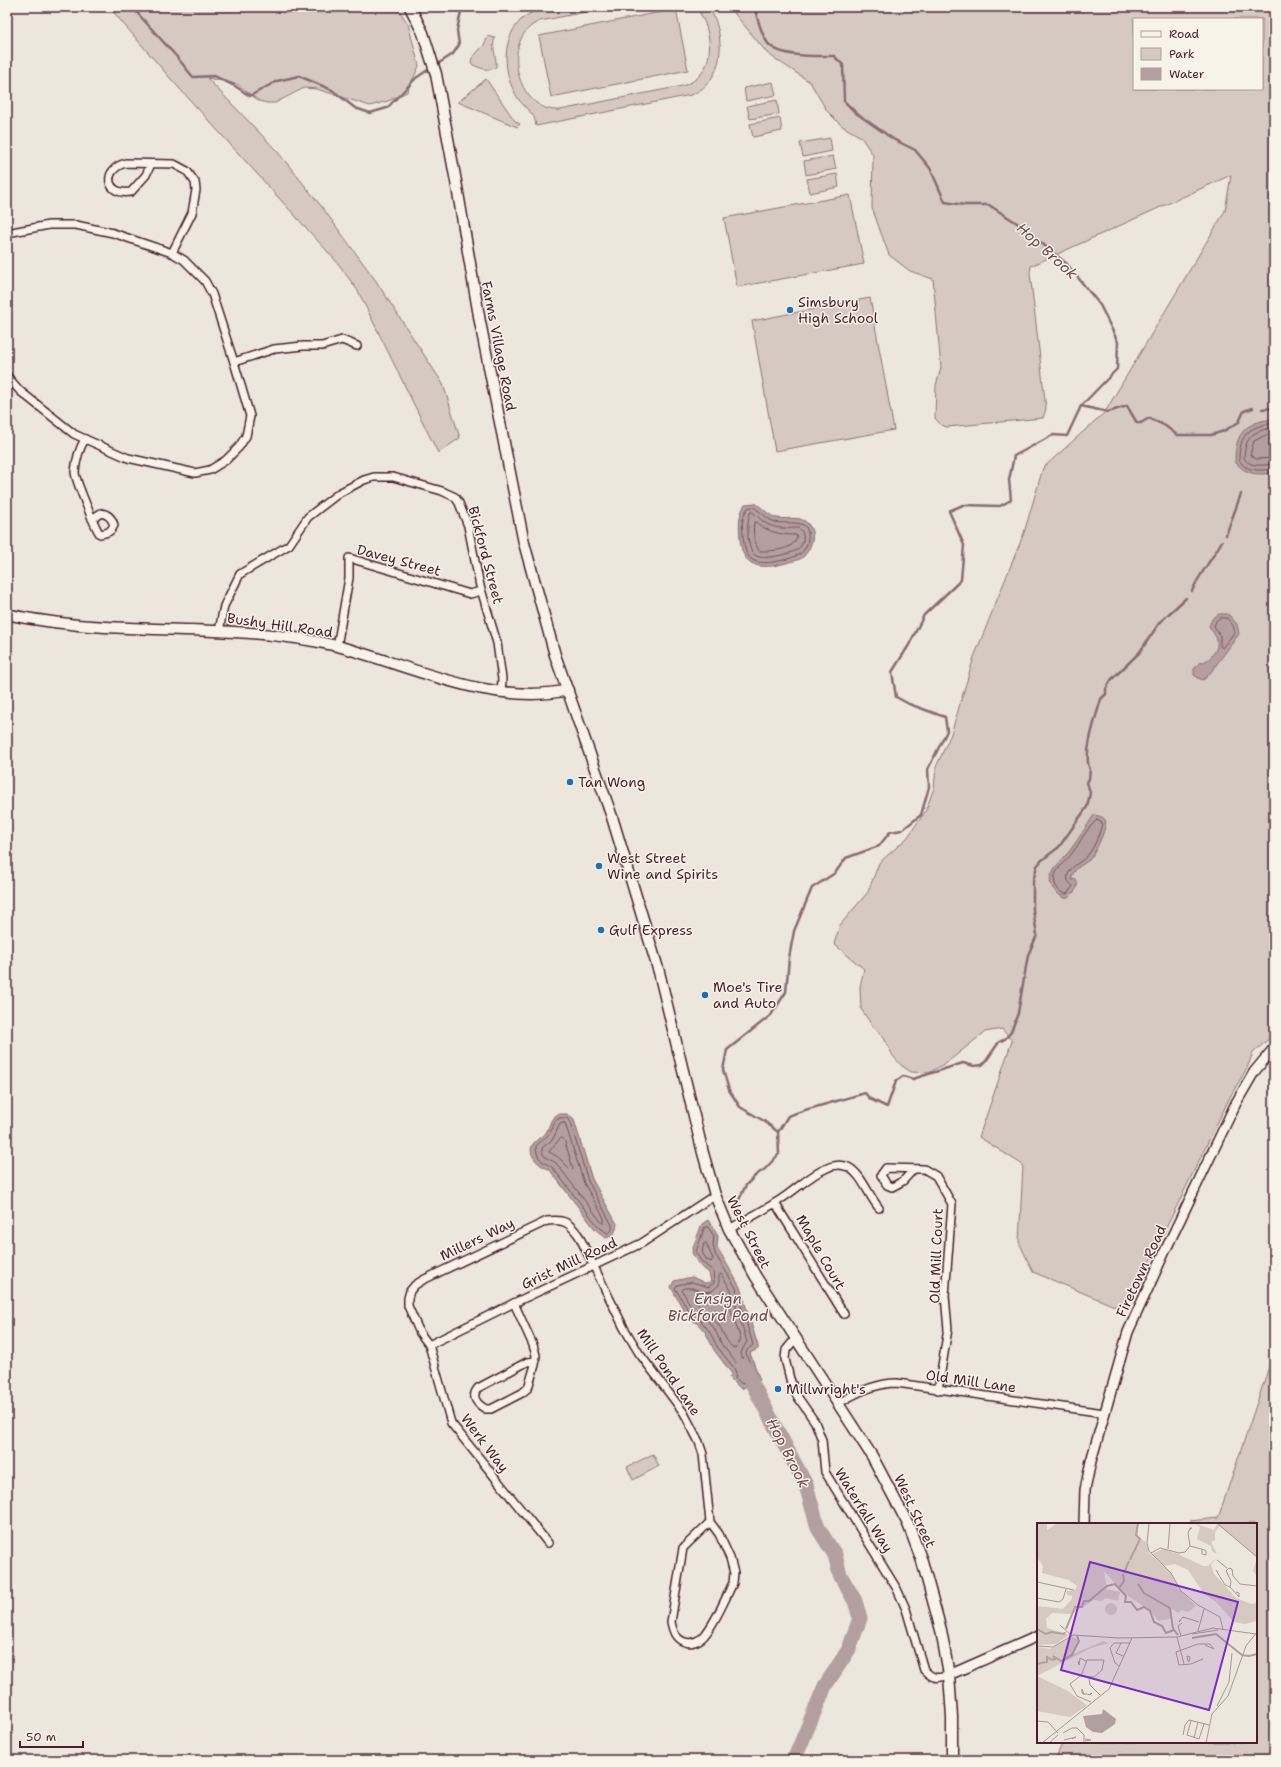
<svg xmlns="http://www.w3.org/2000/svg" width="1281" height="1767" viewBox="0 0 1281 1767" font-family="'Shantell Sans',sans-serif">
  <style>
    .green { fill: #d5c9c2; stroke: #907476; fill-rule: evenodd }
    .water { fill: #b39f9d; stroke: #896c6f }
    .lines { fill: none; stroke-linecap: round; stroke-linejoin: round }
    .shore { stroke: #745259; stroke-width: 1 }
    .stream { stroke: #896c6f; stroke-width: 2.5 }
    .river { stroke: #b39f9d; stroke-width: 15 }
    .minor-casing { stroke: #4a1f2b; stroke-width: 10 }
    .tertiary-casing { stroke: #4a1f2b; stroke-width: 12 }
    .secondary-casing { stroke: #4a1f2b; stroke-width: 13 }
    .minor { stroke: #f7f3e8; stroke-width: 7 }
    .tertiary { stroke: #f7f3e8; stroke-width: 9 }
    .secondary { stroke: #f7f3e8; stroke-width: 10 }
    .poi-dot { fill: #1f6fb2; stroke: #f7f3e8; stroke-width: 1.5 }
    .labels { text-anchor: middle; stroke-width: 3; stroke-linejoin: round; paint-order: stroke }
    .poi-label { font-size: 14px; fill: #4a1f2b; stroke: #f7f3e8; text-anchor: start }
    .street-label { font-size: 14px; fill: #4a1f2b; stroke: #f7f3e8 }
    .water-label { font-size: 15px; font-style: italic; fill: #6f4c53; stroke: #f7f3e8 }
    .inset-river { fill: none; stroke: #b39f9d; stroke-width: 2 }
    .inset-road { fill: none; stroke: #ab9696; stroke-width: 1 }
    .view { fill: #7b2cbf; fill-opacity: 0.15; stroke: #7b2cbf; stroke-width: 2 }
    .inset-edge { fill: none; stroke: #4a1f2b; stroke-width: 2 }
  </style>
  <rect width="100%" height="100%" fill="#ece6dd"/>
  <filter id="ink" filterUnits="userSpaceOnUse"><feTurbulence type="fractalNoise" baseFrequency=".025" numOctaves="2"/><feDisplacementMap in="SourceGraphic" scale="8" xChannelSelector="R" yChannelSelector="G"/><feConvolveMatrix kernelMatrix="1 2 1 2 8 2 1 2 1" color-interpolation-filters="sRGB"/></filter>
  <g filter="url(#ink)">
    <!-- green -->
    <g class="green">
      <path d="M 109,7 L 397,7 L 408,24 L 419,66 L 407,92 L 388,101 L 370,106 L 317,89 L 304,88 L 275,103 L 267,103 L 259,101 L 237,84 L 207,78 L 277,151 L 322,207 L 376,281 L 443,384 L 460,438 L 438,453 L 358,291 L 337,262 L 170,78 Z"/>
      <path d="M 552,7 L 611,7 L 540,21 C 499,37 516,113 560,110 L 682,86 C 718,76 714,31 696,7 L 709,7 C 726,35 726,81 691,95 L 536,126 C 535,122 535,117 532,114 C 526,107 519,102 515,93 C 501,68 502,30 529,14 C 536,10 544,9 552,7 Z"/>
      <path d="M 729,7 L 1274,7 L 1274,1034 L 1253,1053 L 1247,1068 L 1231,1095 L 1150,1261 L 1138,1291 L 1117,1307 L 1033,1272 L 1019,1242 L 1023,1165 L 979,1137 L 1012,1041 L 1002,1029 L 985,1032 L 950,1060 L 929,1073 L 911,1072 L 902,1066 L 893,1056 L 883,1036 L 874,1028 L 861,1009 L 860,987 L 864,969 L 834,944 L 840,925 L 868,892 L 879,863 L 907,838 L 925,812 L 934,788 L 936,767 L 951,734 L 974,657 L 1024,533 L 1043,468 L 1105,412 L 1225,211 L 1231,175 L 1031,266 L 1030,273 L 1046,409 L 1043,418 L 947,427 L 941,425 L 935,418 L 936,385 L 941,368 L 933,279 L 910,271 L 889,255 L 872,208 L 873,155 L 861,137 L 842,126 L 827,111 L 810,82 L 768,54 ZM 1134,19 L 1262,19 L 1262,89 L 1134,89 Z"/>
      <path d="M 676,9 L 688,70 L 551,97 L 539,36 Z"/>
      <path d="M 488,36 L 495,38 C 491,47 497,56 496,67 C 489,72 480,68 473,65 L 471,62 L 472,58 L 484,45 Z"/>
      <path d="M 486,79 L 515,121 L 520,124 L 517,127 L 458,102 Z"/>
      <path d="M 773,82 L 776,95 L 746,101 L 744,88 Z"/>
      <path d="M 777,100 L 779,114 L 750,119 L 747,106 Z"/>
      <path d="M 780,118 L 782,131 L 753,137 L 750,124 Z"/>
      <path d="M 830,138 L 832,151 L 803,157 L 800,143 Z"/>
      <path d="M 833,156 L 836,169 L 806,175 L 804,161 Z"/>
      <path d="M 837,174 L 839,187 L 810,193 L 807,179 Z"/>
      <path d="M 850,195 L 864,264 L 737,287 L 724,218 Z"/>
      <path d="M 870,298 L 894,430 L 775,451 L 752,321 Z"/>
      <path d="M 1274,1356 L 1274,1760 L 1055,1760 L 1063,1742 L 1256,1742 L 1256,1524 L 1189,1524 L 1190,1521 L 1218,1518 L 1272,1358 Z"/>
      <path d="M 653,1454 L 659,1466 L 633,1480 L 627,1467 Z"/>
    </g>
    <!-- water -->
    <g class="water">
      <path d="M 1274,419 L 1274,473 C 1256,475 1247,475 1235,462 C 1235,433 1245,422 1274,419 Z"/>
      <path d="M 755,503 C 762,507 769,516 777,518 C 788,520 801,515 808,524 C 817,534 811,549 803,557 C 799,561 791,561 786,563 C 761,570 742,568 740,539 C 739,526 738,516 745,504 Z"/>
      <path d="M 1219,614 L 1228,614 L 1237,624 L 1239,634 L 1208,676 L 1203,680 L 1198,678 L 1194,675 L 1194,669 L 1199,663 C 1210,662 1221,648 1216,637 C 1214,633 1211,630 1209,626 L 1212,619 Z"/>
      <path d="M 1094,815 C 1098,816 1103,816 1105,820 C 1109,824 1094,856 1089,860 C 1083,865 1071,869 1072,880 L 1076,879 C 1080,888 1074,892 1068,898 L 1064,898 C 1035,880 1059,865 1071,849 C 1079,838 1086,827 1094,815 Z"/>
      <path d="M 559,1114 L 567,1114 L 574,1120 L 592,1179 L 617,1224 C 616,1232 614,1236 606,1238 L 595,1229 L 549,1169 C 540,1167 526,1154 533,1144 C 536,1139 542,1138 545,1134 C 551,1126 549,1117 559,1114 Z"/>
      <path d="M 708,1220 L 718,1236 L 717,1247 L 740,1287 L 758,1346 L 758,1349 L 750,1353 L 760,1380 L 741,1389 L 729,1377 L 732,1374 L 714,1350 L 706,1333 L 698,1324 L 688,1318 L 671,1287 L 674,1281 L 692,1277 L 705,1283 L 711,1282 L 709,1273 L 699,1265 L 692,1253 L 693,1247 L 702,1224 Z"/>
    </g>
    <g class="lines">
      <!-- shore -->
      <g class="shore">
        <path d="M 1274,423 C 1250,426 1239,434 1239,460 C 1247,473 1261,470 1274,469"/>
        <path d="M 1274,428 C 1254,430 1245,436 1244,458 C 1250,468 1263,465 1274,464"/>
        <path d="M 1274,434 L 1266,435 L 1254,441 L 1250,455 L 1256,459 L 1274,458"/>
        <path d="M 753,507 C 761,511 766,519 775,522 C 784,524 799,521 805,526 C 812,534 807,551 798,555 C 788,560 760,567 751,559 C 745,554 744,544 743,536 C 742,527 741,516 748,508 Z"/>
        <path d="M 752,512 C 757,515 760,519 764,522 C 774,530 789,528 799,528 C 806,534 804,545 797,550 C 791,554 760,561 755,555 C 750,552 749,543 748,538 C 748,529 747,523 750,513 Z"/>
        <path d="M 756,522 C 767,532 781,535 796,535 L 797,537 C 793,551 772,551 759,551 C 755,544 752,532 754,523 Z"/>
        <path d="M 1220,618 L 1227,618 C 1231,623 1235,626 1234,633 L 1222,648 L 1220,646 L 1220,636 L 1214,626 L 1216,621 Z"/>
        <path d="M 1097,820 L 1102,823 C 1100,833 1095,846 1088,855 C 1082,863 1065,867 1068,881 L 1073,886 L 1067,894 L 1064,894 C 1057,890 1053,884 1055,875 C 1057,869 1062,865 1066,860 C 1078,849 1084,830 1097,820 Z"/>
        <path d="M 560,1118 L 567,1118 L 570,1122 L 588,1181 L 612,1225 L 612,1230 L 609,1233 L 607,1233 L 598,1226 L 552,1167 C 543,1162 536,1159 536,1146 C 546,1136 551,1136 555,1121 Z"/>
        <path d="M 565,1123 L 584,1183 L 604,1218 L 604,1223 L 602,1223 L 556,1163 C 549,1158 542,1159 542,1148 L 553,1139 L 560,1124 Z"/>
        <path d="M 561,1138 L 564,1139 L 573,1168 L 571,1170 L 558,1157 L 549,1152 Z"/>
        <path d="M 705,1227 L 708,1227 L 714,1236 L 713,1244 L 715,1254 L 736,1288 L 753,1345 L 747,1350 L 746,1353 L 755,1378 L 742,1384 L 735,1378 L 736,1373 L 734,1368 L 718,1348 L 709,1331 L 701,1321 L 691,1315 L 675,1288 L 677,1285 L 692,1282 L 708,1287 L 714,1283 L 713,1271 L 702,1262 L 696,1253 Z"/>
        <path d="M 706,1243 L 713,1259 L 711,1262 L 706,1259 L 702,1252 L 704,1244 Z"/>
        <path d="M 721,1274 L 731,1290 L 747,1342 L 743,1348 L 741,1354 L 749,1375 L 743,1379 L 741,1377 L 738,1365 L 722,1345 L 714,1328 L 704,1317 L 694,1312 L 682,1290 L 684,1288 C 696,1286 701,1294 712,1291 L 719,1285 L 719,1276 Z"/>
        <path d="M 723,1291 L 725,1292 L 741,1340 L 735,1349 C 725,1343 724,1331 717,1323 C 710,1313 699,1309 694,1298 L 696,1296 L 711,1298 Z"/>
      </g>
      <!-- stream -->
      <g class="stream">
        <path d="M 132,7 L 176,56 L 193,77 L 214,76 L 235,86 L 250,96 L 277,81 L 299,76 L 332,90 L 355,108 L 370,113 L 387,108 L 416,78 L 432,67"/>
        <path d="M 436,65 L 453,54 L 459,45 L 457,30 L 462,7"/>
        <path d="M 1081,406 L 1108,412 L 1127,406 L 1137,423 L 1141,423 L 1149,418 L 1164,425 L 1177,435 L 1211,435 L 1224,431 L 1239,422 L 1244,411 L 1253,408"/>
        <path d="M 1262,409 L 1274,408"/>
        <path d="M 1226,535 L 1241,494"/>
        <path d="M 1192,591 C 1200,573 1213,558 1222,541"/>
        <path d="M 778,1132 L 788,1116 L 805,1110 L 865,1093 L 870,1099 L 887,1107 L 896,1081 L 903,1076 L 913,1079 L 963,1063 L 974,1066 L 982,1065 L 986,1061 L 999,1042 L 1005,1039 L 1011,1032 L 1018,1013 L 1028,955 L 1037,935 L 1033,910 L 1033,881 L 1037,866 L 1042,860 L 1059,847 L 1087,807 L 1090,793 L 1087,782 L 1089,779 L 1090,769 C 1082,756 1097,714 1101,699 L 1106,694 L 1106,689 L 1111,680 L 1139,653 L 1160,622 L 1186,598"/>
        <path d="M 738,1202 L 746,1185 L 756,1175 L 765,1169 L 779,1154 L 778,1132 L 764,1121 L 740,1107 L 729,1090 L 723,1070 L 727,1050 L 771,1015 L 786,992 L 789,958 L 794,931 L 812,888 L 835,873 L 846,858 L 879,846 L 890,832 L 902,830 L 921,815 L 929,787 L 928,769 L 947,731 L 945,717 L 909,704 L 896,697 L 892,672 L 909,645 L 924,615 L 961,580 L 964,545 L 949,511 L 963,505 L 1000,506 L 1011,500 L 1009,480 L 1014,456 L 1053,435 L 1067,436 L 1081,406 L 1117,369 L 1118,342 L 1100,305 L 1067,264 L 1017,223 L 989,205 L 964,205 L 945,202 L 930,168 L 915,150 L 893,139 L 856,113 L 844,101 L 843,65 L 834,56 C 817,56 777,58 767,42 C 760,32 758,18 754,7"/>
      </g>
      <!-- river -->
      <path class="river" d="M 743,1366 L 806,1485 L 818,1528 L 835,1555 L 840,1575 L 855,1601 L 860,1618 L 849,1649 L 825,1686 L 794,1760"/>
      <defs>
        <g id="minor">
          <path d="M 151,164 L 146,175 L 131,192 C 105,196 102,169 126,163 L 174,164 L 187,171 L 195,182 L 196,190 L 192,213 L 172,253"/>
          <path d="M 7,233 L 49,225 L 76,225 L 113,233 L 172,253 L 184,260 L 205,281 L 212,294 L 234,362 L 250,416 L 246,436 L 239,447 L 226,460 L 210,470 L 195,473 L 128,458 L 85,439 L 74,434 L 20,391 L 7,376"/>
          <path d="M 234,362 L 274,349 L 303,346 L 322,346 L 342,340 L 357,346"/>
          <path d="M 85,439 C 79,449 76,461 75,472 C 75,479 96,530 100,534 C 107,533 111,532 114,525 C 112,518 108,514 101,513 L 92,519"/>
          <path d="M 219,631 L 224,606 L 240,574 L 289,545 L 308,517 L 339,493 L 364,480 L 374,477 L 393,477 L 442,491 L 455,497 L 459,503 L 468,526 L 480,586 L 497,643 L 502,679 L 501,693"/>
          <path d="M 337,647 L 349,578 L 349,558 L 470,594 L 481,591"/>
          <path d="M 913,1170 L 903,1181 L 892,1187 L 887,1185 L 881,1175 L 886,1168 L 924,1169 L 936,1176 L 952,1204 L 945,1296 L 948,1329 L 938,1390"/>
          <path d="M 775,1203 L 844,1314"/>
          <path d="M 729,1229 C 749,1218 769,1208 787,1195 C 800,1186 811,1175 825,1169 C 832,1165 841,1164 848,1167 C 862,1174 869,1197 879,1208"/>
          <path d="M 514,1303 L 533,1345 L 536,1355 L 535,1365 L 528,1388 L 522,1393 L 491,1409 L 486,1409 C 478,1405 470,1397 478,1388 L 527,1362 L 536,1361"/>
          <path d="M 795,1339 L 786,1350 L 785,1359 L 790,1379 L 797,1396 L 815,1422 L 822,1440 L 825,1472 L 897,1589 L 906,1609 L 924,1670 C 933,1679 937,1679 949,1675"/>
          <path d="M 429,1345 L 514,1303 L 642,1243 L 715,1195"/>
          <path d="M 839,1403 C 857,1392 876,1383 897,1383 L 1104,1413"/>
          <path d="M 548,1543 L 451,1423 L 429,1345 L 420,1333 L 408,1306 L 408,1298 L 410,1291 L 415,1285 L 423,1280 L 547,1221 C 564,1219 569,1222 579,1236 L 624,1328 L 639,1353 L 684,1413 L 699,1442 L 703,1454 L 710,1522 L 719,1534 L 730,1558 L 734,1573 L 733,1583 C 725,1599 716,1622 704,1636 C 700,1641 691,1644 685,1642 C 675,1639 673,1631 671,1622 L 683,1548 L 710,1522"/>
        </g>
        <g id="tertiary">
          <path d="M 1084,1524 L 1085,1490 L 1091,1461 L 1128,1332 L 1166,1249 L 1236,1103 L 1254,1072 L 1274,1048"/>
          <path d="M 949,1675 L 1038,1636"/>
        </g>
        <g id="secondary">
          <path d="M 410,7 L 423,33 L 436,74 L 457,187 L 480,322 L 524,543 L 555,655 L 612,817 L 659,972 L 703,1153 L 715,1195 L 729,1229 L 756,1277 L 872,1456 L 908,1524 L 922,1561 L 941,1630 L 949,1675 L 952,1717 L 952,1760"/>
          <path d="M 7,614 C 31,620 54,622 78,625 C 164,633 252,625 337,646 C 409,665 493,707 568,690"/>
        </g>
      </defs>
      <!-- minor casing -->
      <use href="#minor" class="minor-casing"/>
      <!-- tertiary casing -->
      <use href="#tertiary" class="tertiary-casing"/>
      <!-- secondary casing -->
      <use href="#secondary" class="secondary-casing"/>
      <!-- minor -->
      <use href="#minor" class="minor"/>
      <!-- tertiary -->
      <use href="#tertiary" class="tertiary"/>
      <!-- secondary -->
      <use href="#secondary" class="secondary"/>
    </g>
  </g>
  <!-- markers -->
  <g class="poi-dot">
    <circle cx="790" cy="310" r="4"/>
    <circle cx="570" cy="782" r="4"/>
    <circle cx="599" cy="866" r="4"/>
    <circle cx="601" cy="930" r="4"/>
    <circle cx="705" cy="995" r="4"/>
    <circle cx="778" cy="1389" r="4"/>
  </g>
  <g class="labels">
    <!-- poi labels -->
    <g class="poi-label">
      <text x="798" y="307">Simsbury<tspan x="798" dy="16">High School</tspan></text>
      <text x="578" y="787">Tan Wong</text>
      <text x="607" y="863">West Street<tspan x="607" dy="16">Wine and Spirits</tspan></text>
      <text x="609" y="935">Gulf Express</text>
      <text x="713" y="992">Moe's Tire<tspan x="713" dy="16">and Auto</tspan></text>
      <text x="786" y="1394">Millwright's</text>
    </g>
    <!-- street labels -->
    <g class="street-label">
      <text transform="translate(499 346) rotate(79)" y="5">Farms Village Road</text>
      <text transform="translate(486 555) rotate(75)" y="5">Bickford Street</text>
      <text transform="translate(399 560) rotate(15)" y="5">Davey Street</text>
      <text transform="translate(280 625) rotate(8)" y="5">Bushy Hill Road</text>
      <text transform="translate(749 1232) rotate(63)" y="5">West Street</text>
      <text transform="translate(477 1239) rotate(-26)" y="5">Millers Way</text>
      <text transform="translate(821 1252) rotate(60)" y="5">Maple Court</text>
      <text transform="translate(936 1256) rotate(-88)" y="5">Old Mill Court</text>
      <text transform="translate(569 1263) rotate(-25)" y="5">Grist Mill Road</text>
      <text transform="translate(1141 1271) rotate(-65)" y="5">Firetown Road</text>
      <text transform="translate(669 1372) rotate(56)" y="5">Mill Pond Lane</text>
      <text transform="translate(971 1381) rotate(8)" y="5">Old Mill Lane</text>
      <text transform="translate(485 1443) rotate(53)" y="5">Werk Way</text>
      <text transform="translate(864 1510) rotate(58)" y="5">Waterfall Way</text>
      <text transform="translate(915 1511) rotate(65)" y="5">West Street</text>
    </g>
    <!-- water labels -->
    <g class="water-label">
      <text transform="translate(1047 251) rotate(42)" y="5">Hop Brook</text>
      <text x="718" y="1304">Ensign<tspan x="718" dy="17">Bickford Pond</tspan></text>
      <text transform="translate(788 1453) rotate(63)" y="5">Hop Brook</text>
    </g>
  </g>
  <!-- overview -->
  <g transform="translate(1037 1523)">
    <rect width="220" height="220" fill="#ece6dd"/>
    <path d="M 0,0 L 10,0 L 10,7 L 20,0 L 101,0 L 101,14 L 109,19 L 112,30 L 134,50 L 141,65 L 159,83 L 151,89 L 145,87 L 141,90 L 134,85 L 135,95 L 122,98 L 113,88 L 87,70 L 67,48 L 70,66 L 83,69 L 81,78 L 69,75 L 65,78 L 57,77 L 34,91 L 15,90 L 9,96 L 10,105 L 32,112 L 19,121 L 0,122 L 0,83 L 26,86 L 35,76 L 35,73 L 30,72 L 30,68 L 38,67 L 40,63 L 32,57 L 5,50 L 6,43 L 0,34 ZM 157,0 L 177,7 L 181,0 L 220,0 L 220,53 L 216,48 L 220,34 L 182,3 L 178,10 L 178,17 L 174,19 L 180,31 L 175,28 L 174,23 L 160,16 L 163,4 ZM 126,26 L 141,31 L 166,43 L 171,43 L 180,34 L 174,42 L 177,51 L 199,75 L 214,81 L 220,80 L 220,98 L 208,101 L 197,99 L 179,79 L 167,71 L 151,47 L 138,41 L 127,43 L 115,31 ZM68 86a6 6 0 1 1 12 0a6 6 0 1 1-12 0ZM 35,113 L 41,117 L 36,131 L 66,118 L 72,120 L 54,125 L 0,153 L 0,124 L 13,126 ZM 0,153 L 29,167 L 50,182 L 33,194 L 0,188 Z" fill="#d5c9c2"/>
    <path d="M 66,186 L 79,196 L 78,201 L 65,210 L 56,209 L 49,204 L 46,193 L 65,191 Z" fill="#b39f9d"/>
    <path class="inset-river" d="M 93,37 L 103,16 L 99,12 L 101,0M 87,50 L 92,38M 101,61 L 107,70 L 133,85 L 136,106M 82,65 L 87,58 L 86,51M 0,106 L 9,111 L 14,109 L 27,111 L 28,109M 29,106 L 38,84 L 45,84 L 47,78 L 52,78 L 70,63 L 78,61 L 89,73 L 88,79 L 94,79 L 100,87 L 107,84 L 113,88 L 117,99 L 125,103 L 129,110 L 137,107 L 141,112M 155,115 L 179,111 L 205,132 L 212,133 L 220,131M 0,141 L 10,139 L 10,134 L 15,137 L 18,136 L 16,133 L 24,138 L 35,132 L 42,118 L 40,113"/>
    <path class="inset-road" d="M 112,0 L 110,20 L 112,28 L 134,50 L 144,68 L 161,82 L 183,94 L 186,107M 180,0 L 220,34M 153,23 L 168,27 L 169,28 L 169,32 L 165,31 L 165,27M 131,26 L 133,0M 114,30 L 123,25 L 142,30 L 148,29 L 153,23 L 151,10 L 152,8 L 152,7 L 153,6 L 153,5 L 155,5 L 152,7M 180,37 L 190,45M 179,47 L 188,62 L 193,64M 0,59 L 37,67M 199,69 L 202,70 L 202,74 L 193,64 L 194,58 L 189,48 L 192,45 L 195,46 L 196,53 L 203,61 L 220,63M 0,75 L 22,79 L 26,76 L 29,66M 143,97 L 142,99 L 146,94 L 162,99M 23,102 L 34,112M 161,108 L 167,86M 155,111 L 181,107M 144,113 L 141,103 L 145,100M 140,114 L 147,141M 84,120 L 79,130 L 86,133M 0,123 L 16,124 L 36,112 L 81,115 L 140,114 L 176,105 L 219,111M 150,133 L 153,134 L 152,139 L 151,138 ZM 166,136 L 154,141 L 142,142 L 139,129 L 161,121 L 173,121 L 177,126 L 168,122M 41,138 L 42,142 L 43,135 L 49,138M 82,143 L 78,140 L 73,125 L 77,120 L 92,120M 44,153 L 50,137 L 67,137 L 65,147 L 57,154 L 43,153 L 33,161 L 40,173 L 54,179M 52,156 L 53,162 L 63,172M 47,171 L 45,166 L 45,170 L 46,171 L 50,171 L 53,172 L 55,170 L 53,171M 180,183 L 192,159 L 195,130M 0,198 L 11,199 L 21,210M 154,198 L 150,212 L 162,216 L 167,201M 26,210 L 35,205 L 40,205 L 47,212 L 47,220M 146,212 L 148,202 L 152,197 L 172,202M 157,215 L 161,199M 27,217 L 39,214 L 35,216M 48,218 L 54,217 L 48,216M 5,220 L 72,166 L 95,115M 12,220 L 21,212M 169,220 L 175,191 L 191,173 L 209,123 L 220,109"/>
    <path class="view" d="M 53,39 L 201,79 L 172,187 L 24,147 Z"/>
    <rect width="220" height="220" class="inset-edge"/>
  </g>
  <!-- margin -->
  <rect width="1281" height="1767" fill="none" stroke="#f7f3e8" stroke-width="24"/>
  <rect x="12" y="12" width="1257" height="1743" fill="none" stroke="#4a1f2b" stroke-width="1.5" filter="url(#ink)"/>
  <!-- legend -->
  <rect x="1133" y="18" width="130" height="72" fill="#f7f3e8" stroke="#b29e9c"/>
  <rect x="1141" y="31" width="20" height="6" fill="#f7f3e8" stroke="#b29e9c"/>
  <text x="1169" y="38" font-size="12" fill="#4a1f2b">Road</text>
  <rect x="1141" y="48" width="20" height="12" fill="#d5c9c2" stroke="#b29e9c"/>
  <text x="1169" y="58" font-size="12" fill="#4a1f2b">Park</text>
  <rect x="1141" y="68" width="20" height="12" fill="#b39f9d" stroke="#b29e9c"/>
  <text x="1169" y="78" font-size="12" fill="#4a1f2b">Water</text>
  <!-- scale -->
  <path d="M20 1741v6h63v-6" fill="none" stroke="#4a1f2b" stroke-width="2"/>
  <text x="26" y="1741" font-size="12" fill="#4a1f2b" stroke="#f7f3e8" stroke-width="3" paint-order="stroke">50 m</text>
</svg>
